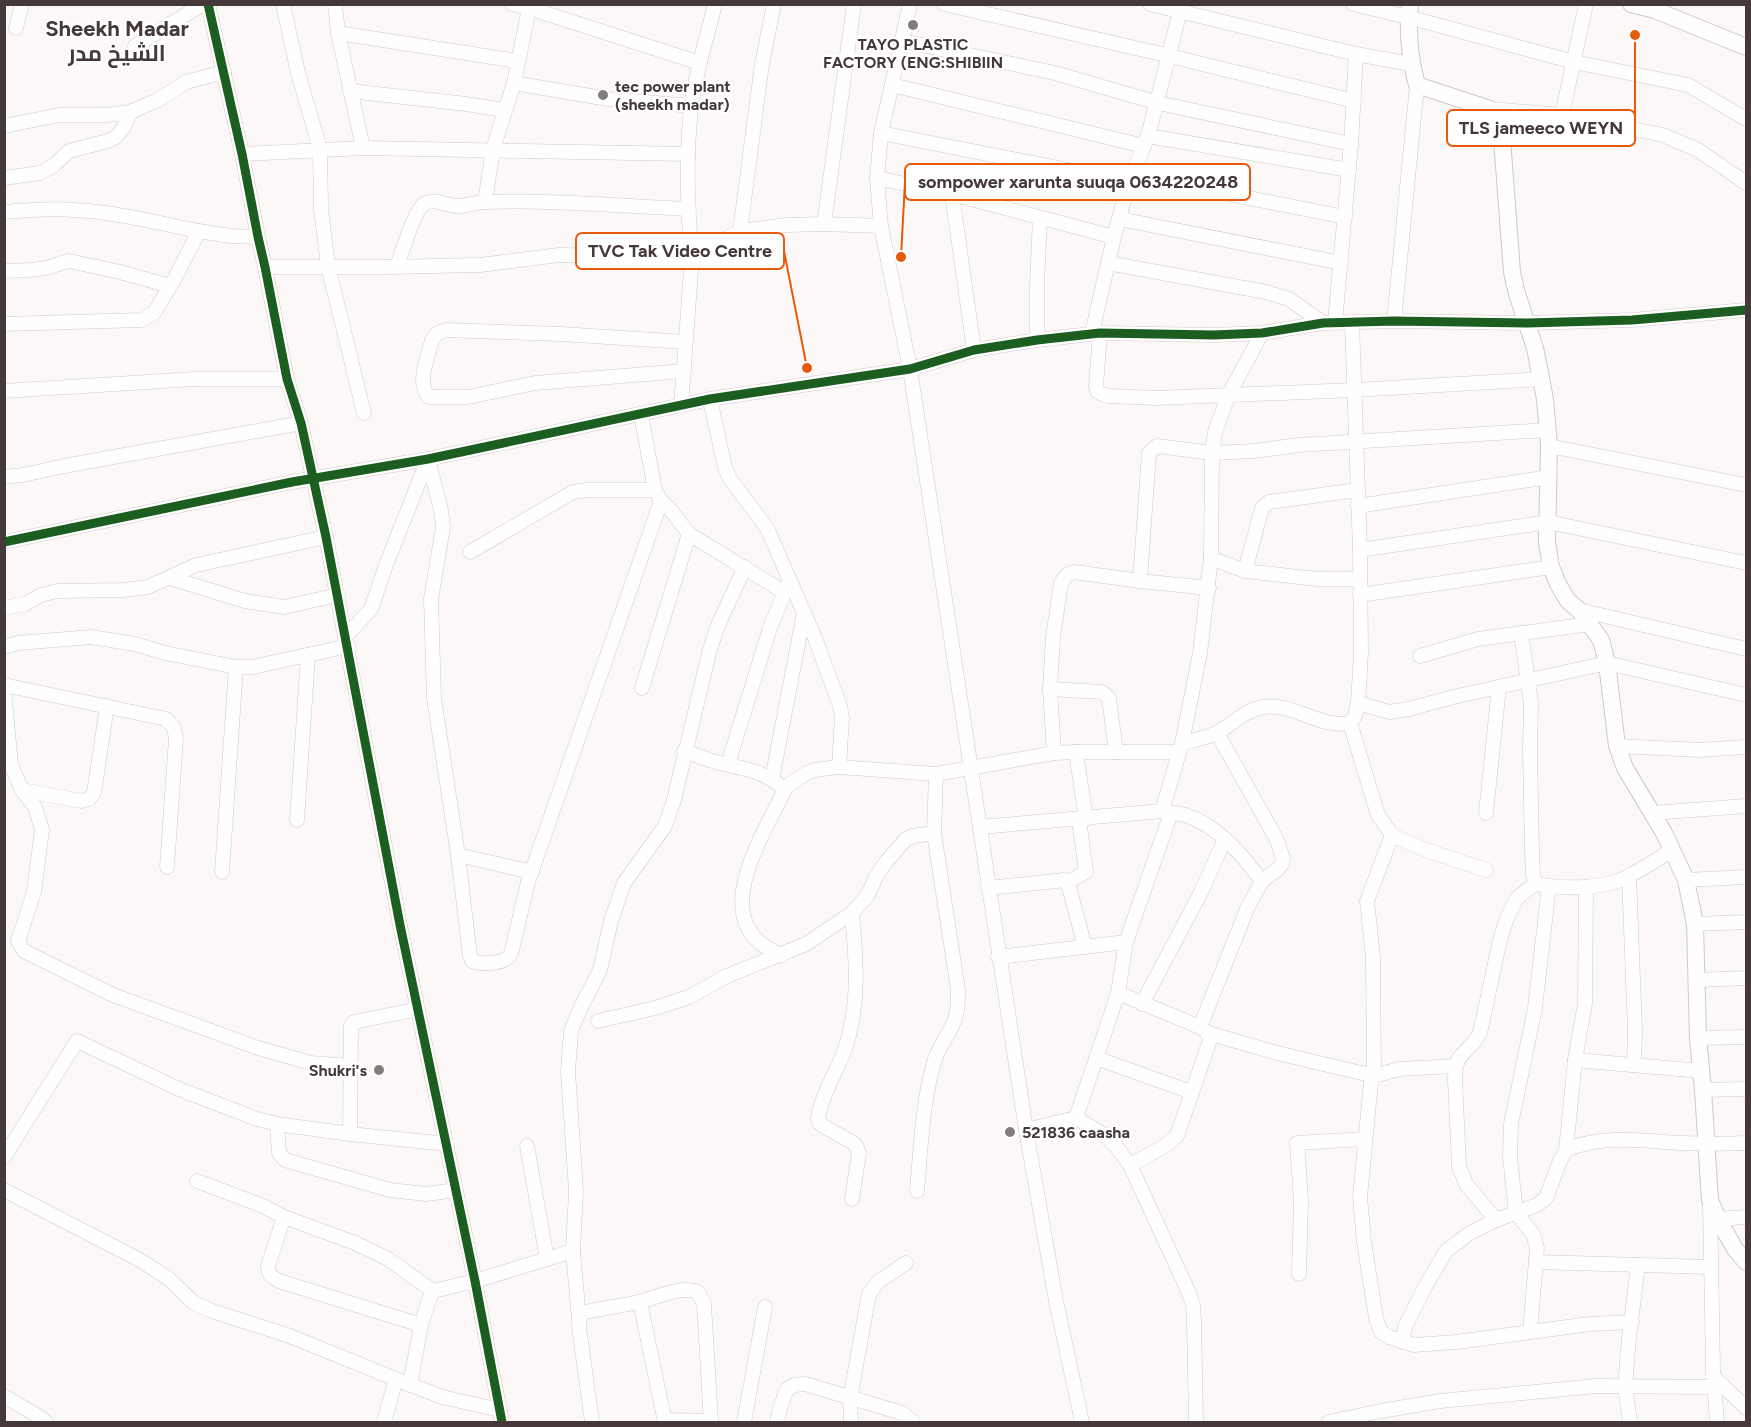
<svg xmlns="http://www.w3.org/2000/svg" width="1751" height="1427" viewBox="0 0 1751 1427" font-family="Figtree,Cairo,sans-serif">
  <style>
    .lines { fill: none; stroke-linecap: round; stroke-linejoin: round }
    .minor-casing { stroke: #d0c8c8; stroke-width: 15 }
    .major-casing { stroke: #d0c8c8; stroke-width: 18 }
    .minor { stroke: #fffefe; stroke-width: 14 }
    .major { stroke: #fffefe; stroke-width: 16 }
    .cycleway-casing { stroke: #fff; stroke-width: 13 }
    .cycleway { stroke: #1b5e20; stroke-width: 9 }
    .poi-dot { fill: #857b7b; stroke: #fff; stroke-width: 2 }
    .labels { text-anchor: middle; stroke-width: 4.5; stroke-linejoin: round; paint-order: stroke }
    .poi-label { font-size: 16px; font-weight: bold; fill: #443838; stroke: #fff; text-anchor: start }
    .district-label { font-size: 22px; font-weight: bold; fill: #443838; stroke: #fff }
    .leader { fill: none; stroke: #e8590c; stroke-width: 2 }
    .callout-dot { fill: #e8590c; stroke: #fff; stroke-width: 2 }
    .callout { fill: #fff; stroke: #e8590c; stroke-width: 2 }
    .callout-label { font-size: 18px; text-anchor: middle; font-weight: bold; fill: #443838 }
  </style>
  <rect width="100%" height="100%" fill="#fdf8f8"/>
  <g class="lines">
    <defs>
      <g id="minor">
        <path d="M 208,4 L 242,154 L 258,237 L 265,267 L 287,379 L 301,423 L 326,537 L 400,925 L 475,1281 L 502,1422"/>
        <path d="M 283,4 L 298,73 L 320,149 L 321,209 L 328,266 L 364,413"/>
        <path d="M 335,4 L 338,33 L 363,148"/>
        <path d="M 512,4 L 529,8 L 700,63"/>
        <path d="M 910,4 L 881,133 L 877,178 L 881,226 L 910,369 L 1026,1130 L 1056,1301 L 1082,1422"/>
        <path d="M 944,4 L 1170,56 L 1354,101"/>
        <path d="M 1150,4 L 1356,54 L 1411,64"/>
        <path d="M 1353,4 L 1408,17 L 1574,62 L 1688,85 L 1746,119"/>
        <path d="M 16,28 L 22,4"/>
        <path d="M 338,33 L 517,61"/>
        <path d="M 903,41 L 1055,73 L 1158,103 L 1351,144"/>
        <path d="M 135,46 L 203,4"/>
        <path d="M 514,83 L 608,99 L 692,106"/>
        <path d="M 892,85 L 1144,146"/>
        <path d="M 350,91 L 466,104 L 504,110"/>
        <path d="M 1490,109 L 1562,115 L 1663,135 L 1698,150 L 1746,183"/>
        <path d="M 1562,115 L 1586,4"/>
        <path d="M 4,126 L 59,115 L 107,115 L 130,112 L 158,100 L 186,82 L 224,72"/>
        <path d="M 881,133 L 1129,182"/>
        <path d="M 1148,136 L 1349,170"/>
        <path d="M 242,154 L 363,148 L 688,154"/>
        <path d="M 1132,175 L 1345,217"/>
        <path d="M 4,178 L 40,173 L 53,166 L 69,151 L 108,141 L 116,137 L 124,127 L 130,112"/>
        <path d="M 877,178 L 952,194 L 1114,237"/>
        <path d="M 952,194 L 974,350"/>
        <path d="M 485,202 L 493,149 L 514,83 L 530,4"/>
        <path d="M 4,212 C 28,210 51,208 74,210 C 116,212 158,223 199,231"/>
        <path d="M 1120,219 L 1341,263"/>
        <path d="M 824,224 L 854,4"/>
        <path d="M 740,231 L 762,64 L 774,4"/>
        <path d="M 1108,263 L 1266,292 L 1289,299 L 1323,323"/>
        <path d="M 265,267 L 385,267 L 480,265 L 559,255 L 692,257 L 740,231 L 787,225 L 824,224 L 881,226"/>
        <path d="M 397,267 C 401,255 415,209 424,204 C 435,197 448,207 460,206 C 469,205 478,202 487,202 C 554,200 622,206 689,209"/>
        <path d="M 4,271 C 18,270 32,271 45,268 C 54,267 61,262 69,261 L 120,272 L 170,286"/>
        <path d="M 1394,321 L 1417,85"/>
        <path d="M 1335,323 L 1351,144 L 1356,54"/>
        <path d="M 4,324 L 141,320 L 154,313 L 176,276 L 199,231 L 230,236 L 258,237"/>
        <path d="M 1092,333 L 1114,237 L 1129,182 L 1148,136 L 1182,4"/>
        <path d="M 1100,333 L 1096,386 L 1097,391 L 1102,394 L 1108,396 L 1157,398 L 1355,390 L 1542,379"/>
        <path d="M 1037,340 L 1037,285 L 1040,218"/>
        <path d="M 684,371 L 535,383 L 468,397 L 429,397 C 416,385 428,356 432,340 L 436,334 L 446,330 L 561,334 L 685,342"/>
        <path d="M 4,391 L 195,379 L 287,379"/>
        <path d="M 710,399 L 725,468 L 730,479 L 767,528 L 815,638 L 840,706 L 842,717 L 839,767"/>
        <path d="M 681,406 L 692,257 C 687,208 686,157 691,108 C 695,74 707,38 715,4"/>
        <path d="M 641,415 L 655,490 L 661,501 L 669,508 L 689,534 L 784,592"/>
        <path d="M 1549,446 L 1746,485"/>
        <path d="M 428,459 L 441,510 L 443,527 L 431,599 L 434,698 L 458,855 L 470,956 L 472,961 C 482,965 505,964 511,954 L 528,882 L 661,501"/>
        <path d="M 4,477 L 23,475 L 64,466 L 301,423"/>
        <path d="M 1358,506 L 1549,477"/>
        <path d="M 4,542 L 292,482 L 428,459 L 710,399 L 910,369 L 974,350 L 1037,340 L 1100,333 L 1214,335 L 1262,333 L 1323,323 L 1394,321 L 1528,323 L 1632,320 L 1746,310"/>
        <path d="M 1360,550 L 1548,522 L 1746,563"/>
        <path d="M 470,552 L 573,492 L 587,490 L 655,490"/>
        <path d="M 1211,558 L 1245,571 L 1317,579 L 1360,579"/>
        <path d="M 1245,571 L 1262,508 L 1269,502 L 1357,490"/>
        <path d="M 170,578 L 245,601 L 284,607 L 338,595"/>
        <path d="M 1140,581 L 1149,453 L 1157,446 L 1212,453 L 1254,451 L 1299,445 L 1548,430"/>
        <path d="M 1360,595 L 1551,567"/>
        <path d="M 4,608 L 25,604 L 41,595 L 57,591 L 123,590 L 148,587 L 196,565 L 326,537"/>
        <path d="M 1579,610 L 1746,649"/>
        <path d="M 1521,633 L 1531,703 L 1530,751 L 1532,852 L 1533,875 L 1536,883"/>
        <path d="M 346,636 L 371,609 L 386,565 L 428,459"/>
        <path d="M 4,647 L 18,643 L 91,637 L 135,644 L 165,653 L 236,667 L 253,667 L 348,646"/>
        <path d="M 1420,656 L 1478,639 L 1590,624"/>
        <path d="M 4,685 L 166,719 L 174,728 L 176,738 L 167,867"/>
        <path d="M 642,688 L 689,534"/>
        <path d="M 1050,689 L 1102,692 L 1109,698 L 1116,752"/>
        <path d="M 4,690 L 11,765 L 22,790 L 35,807 L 42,829 L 34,892 L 18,941 L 24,951 L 113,995 L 258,1048 L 311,1063 L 351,1066"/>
        <path d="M 1358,703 L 1389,712 L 1409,709 L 1453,697 L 1607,663 L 1746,695"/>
        <path d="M 1350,723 L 1378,815 L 1392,835 L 1423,849 L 1486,870"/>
        <path d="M 1182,743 C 1194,740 1208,738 1218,732 C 1233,724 1245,710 1263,707 C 1293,702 1320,729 1350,723 L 1355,716 L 1358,703 L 1361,653 L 1360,550 L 1352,322"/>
        <path d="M 1617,746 L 1700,750 L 1746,747"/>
        <path d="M 684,751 C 695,754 705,759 716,762 C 738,768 759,769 778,784"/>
        <path d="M 1076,752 L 1086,819"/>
        <path d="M 1054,753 L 1050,689 L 1053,637 L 1061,583 L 1067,575 L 1074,572 L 1140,581 L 1209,588"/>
        <path d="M 728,764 L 770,628 L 787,586"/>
        <path d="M 772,779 L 804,613"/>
        <path d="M 22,790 L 81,801 L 89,799 L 94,793 L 107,706"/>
        <path d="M 1162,811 L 1182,743 L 1200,653 L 1211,558 L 1212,453 L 1215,432 L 1228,396 L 1262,333"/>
        <path d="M 1486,813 L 1499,687"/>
        <path d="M 1652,813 L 1746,806"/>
        <path d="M 297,820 L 308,655"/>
        <path d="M 980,827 L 1162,811 C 1169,813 1178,813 1185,815 C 1219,826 1241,854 1262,881"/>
        <path d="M 458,855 L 532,872"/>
        <path d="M 222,872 L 236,667"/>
        <path d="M 1629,875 L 1635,1031 L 1634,1065"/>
        <path d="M 1686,880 L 1746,877"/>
        <path d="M 1068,882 L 1086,872 L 1079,820"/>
        <path d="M 1542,885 C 1563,889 1597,888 1618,881 C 1636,874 1656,860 1672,850"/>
        <path d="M 988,888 L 1065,880 L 1069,887 L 1085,947"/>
        <path d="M 1695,924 L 1746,922"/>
        <path d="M 782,955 C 703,925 762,838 785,789 L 791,783 L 807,773 L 815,770 L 830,768 L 839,767 L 936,774 L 1054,753 L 1076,752 L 1179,752"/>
        <path d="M 998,957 L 1126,942"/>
        <path d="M 1697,980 L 1746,978"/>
        <path d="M 1118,993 L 1200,1027 C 1206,1031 1209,1033 1210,1040 L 1177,1136 L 1165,1146 L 1130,1165"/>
        <path d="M 1142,1004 L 1201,892 L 1225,839"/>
        <path d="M 598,1021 L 655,1008 L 689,997 L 727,976 L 806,944 L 852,913 L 867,896 L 877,875 L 886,862 L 906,839 L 913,836 L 934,833"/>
        <path d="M 1200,1027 L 1247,909 L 1262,881 L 1278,869 L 1282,864 L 1283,858 L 1276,838 L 1217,733"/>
        <path d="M 1208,1033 L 1277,1053 L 1374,1076 L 1373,957 L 1367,901 L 1392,835"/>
        <path d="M 1698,1038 L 1746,1037"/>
        <path d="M 1096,1058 L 1191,1092"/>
        <path d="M 1575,1060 L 1701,1071"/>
        <path d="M 1456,1066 L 1399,1069 L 1374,1076 L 1371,1082 L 1360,1197 L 1364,1242 L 1376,1318 L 1381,1332 L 1389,1337 L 1414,1345 L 1456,1342 L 1590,1324 L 1632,1322"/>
        <path d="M 1703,1090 L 1746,1089"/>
        <path d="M 1076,1118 L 1103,1134 L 1115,1145 L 1130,1165 L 1189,1293 L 1193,1305 L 1194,1321 L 1196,1422"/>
        <path d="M 277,1124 L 279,1153 L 285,1160 L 390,1190 L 426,1194 L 456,1190"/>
        <path d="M 1026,1130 L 1076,1118 L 1118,993 L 1126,942 L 1171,813"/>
        <path d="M 350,1134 L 351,1026 L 354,1022 L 418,1009"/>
        <path d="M 527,1146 L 547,1259"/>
        <path d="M 1566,1150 L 1575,1060 L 1585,1003 L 1586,887"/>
        <path d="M 4,1157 L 77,1041 L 179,1089 L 257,1119 L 277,1124 L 350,1134 L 447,1144"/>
        <path d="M 197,1181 L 263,1206 L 284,1217 L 355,1243 L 388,1259 L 433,1291"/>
        <path d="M 4,1190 L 140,1260 L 169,1279 L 194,1303 L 212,1311 L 287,1335 L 396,1379 L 442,1397 L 500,1410"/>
        <path d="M 917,1191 C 921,1147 922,1102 935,1059 C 939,1047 947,1037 952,1026 C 958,1015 958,1002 958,990 L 934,833 L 936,774"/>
        <path d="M 852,1199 L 859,1153 L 855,1144 L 820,1124 L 818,1118 C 822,1093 838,1070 846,1046 C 860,1002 856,958 852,913"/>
        <path d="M 1710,1203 L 1713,1369 L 1717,1422"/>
        <path d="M 284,1217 L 268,1266 C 268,1275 272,1277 279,1281 L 421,1325"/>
        <path d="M 1718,1219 L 1746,1217"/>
        <path d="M 1496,1220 L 1466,1184 L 1459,1166 L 1455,1079 L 1456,1066 L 1459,1058 L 1475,1041 L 1480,1033 L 1500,940 L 1507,918 L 1517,898 L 1536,883"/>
        <path d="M 1536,1262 L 1710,1267"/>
        <path d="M 1299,1274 L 1301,1201 L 1297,1143 L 1365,1139"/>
        <path d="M 640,1302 L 665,1422"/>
        <path d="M 579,1319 L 573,1251 L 576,1191 L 568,1071 L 571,1031 L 581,1007 L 600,970 L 611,921 L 624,883 L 665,826 L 674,800 L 710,649 L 719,623 L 745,567"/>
        <path d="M 1530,1332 L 1537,1248 L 1533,1234 L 1516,1213 L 1510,1157 L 1511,1124 L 1535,1008 L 1549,886"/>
        <path d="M 1402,1342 L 1405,1327 L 1425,1287 L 1446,1251 L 1470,1233 L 1496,1220 L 1537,1205 L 1546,1198 L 1560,1161 L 1566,1150 C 1602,1134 1643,1141 1681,1143 C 1703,1144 1725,1144 1746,1143"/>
        <path d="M 1713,1376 L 1746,1408"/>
        <path d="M 410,1385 L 421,1325 L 431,1294 L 433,1291 L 475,1281 L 573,1251"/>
        <path d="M 4,1396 L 38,1416 L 46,1422"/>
        <path d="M 665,1420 L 711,1421"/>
        <path d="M 384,1422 L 396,1379"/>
        <path d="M 592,1422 L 579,1327 C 579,1320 580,1315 586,1312 C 603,1308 621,1306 638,1302 C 657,1298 679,1285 698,1292 L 704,1304 L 711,1422"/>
        <path d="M 744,1422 L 765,1307"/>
        <path d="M 777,1422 L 780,1408 L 787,1389 L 795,1385 L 805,1384 L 902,1413 L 913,1422"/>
        <path d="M 851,1422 L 850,1399 L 869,1294 L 878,1282 L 906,1263"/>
        <path d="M 1329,1422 L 1381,1411 L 1440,1401 L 1596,1386 L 1714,1387"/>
        <path d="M 1630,1422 L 1625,1386 L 1629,1338 L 1638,1265"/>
      </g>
      <g id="major">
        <path d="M 1410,4 C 1407,31 1410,59 1417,85 L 1490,109 L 1498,115 L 1501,126 L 1512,272 L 1517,294 L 1535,348 L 1545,399 L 1549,446 L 1547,542 L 1551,567 L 1558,584 L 1568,601 L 1579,610 L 1601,640 L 1607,663 L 1617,746 L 1625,768 L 1664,833 L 1686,880 L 1695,924 L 1698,1038 L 1703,1090 L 1710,1200 L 1718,1219 L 1735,1249 L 1746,1262"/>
        <path d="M 1631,4 L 1655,10 L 1746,47"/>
      </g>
    </defs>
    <!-- minor casing -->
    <use href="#minor" class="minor-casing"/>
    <!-- major casing -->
    <use href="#major" class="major-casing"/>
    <!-- minor -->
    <use href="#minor" class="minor"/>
    <!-- major -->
    <use href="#major" class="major"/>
    <defs>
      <g id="cycleway">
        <path d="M 208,4 L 242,154 L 258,237 L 265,267 L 287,379 L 301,423 L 326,537 L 400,925 L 475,1281 L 502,1422"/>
        <path d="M 4,542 L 292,482 L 428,459 L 710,399 L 910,369 L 974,350 L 1037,340 L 1100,333 L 1214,335 L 1262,333 L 1323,323 L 1394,321 L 1528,323 L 1632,320 L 1746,310"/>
      </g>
    </defs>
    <!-- cycleway casing -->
    <use href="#cycleway" class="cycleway-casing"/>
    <!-- cycleway -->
    <use href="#cycleway" class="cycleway"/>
  </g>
  <!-- markers -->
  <g class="poi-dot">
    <circle cx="913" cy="25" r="6"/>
    <circle cx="603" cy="95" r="6"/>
    <circle cx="379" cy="1070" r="6"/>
    <circle cx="1010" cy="1132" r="6"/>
  </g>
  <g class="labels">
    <!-- poi labels -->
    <g class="poi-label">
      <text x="913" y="50" text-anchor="middle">TAYO PLASTIC<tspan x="913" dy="18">FACTORY (ENG:SHIBIIN</tspan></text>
      <text x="615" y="92">tec power plant<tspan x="615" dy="18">(sheekh madar)</tspan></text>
      <text x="367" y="1076" text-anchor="end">Shukri's</text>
      <text x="1022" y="1138">521836 caasha</text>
    </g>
    <!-- district labels -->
    <g class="district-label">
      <text x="117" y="36">Sheekh Madar<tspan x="117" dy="25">الشيخ مدر</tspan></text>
    </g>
  </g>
  <!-- callouts -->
  <path class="leader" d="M1635 35L1635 128M901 257L905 182M807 368L784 251"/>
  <g class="callout-dot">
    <circle cx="1635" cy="35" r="6"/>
    <circle cx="901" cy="257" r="6"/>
    <circle cx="807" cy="368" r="6"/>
  </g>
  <g class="callout">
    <rect x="1447" y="110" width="188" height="36" rx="6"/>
    <rect x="905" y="164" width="345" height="36" rx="6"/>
    <rect x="576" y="233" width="208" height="36" rx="6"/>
  </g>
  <g class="callout-label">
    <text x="1541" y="134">TLS jameeco WEYN</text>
    <text x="1078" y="188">sompower xarunta suuqa 0634220248</text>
    <text x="680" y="257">TVC Tak Video Centre</text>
  </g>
  <!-- border -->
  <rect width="1751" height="1427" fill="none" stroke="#443838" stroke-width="12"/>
</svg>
